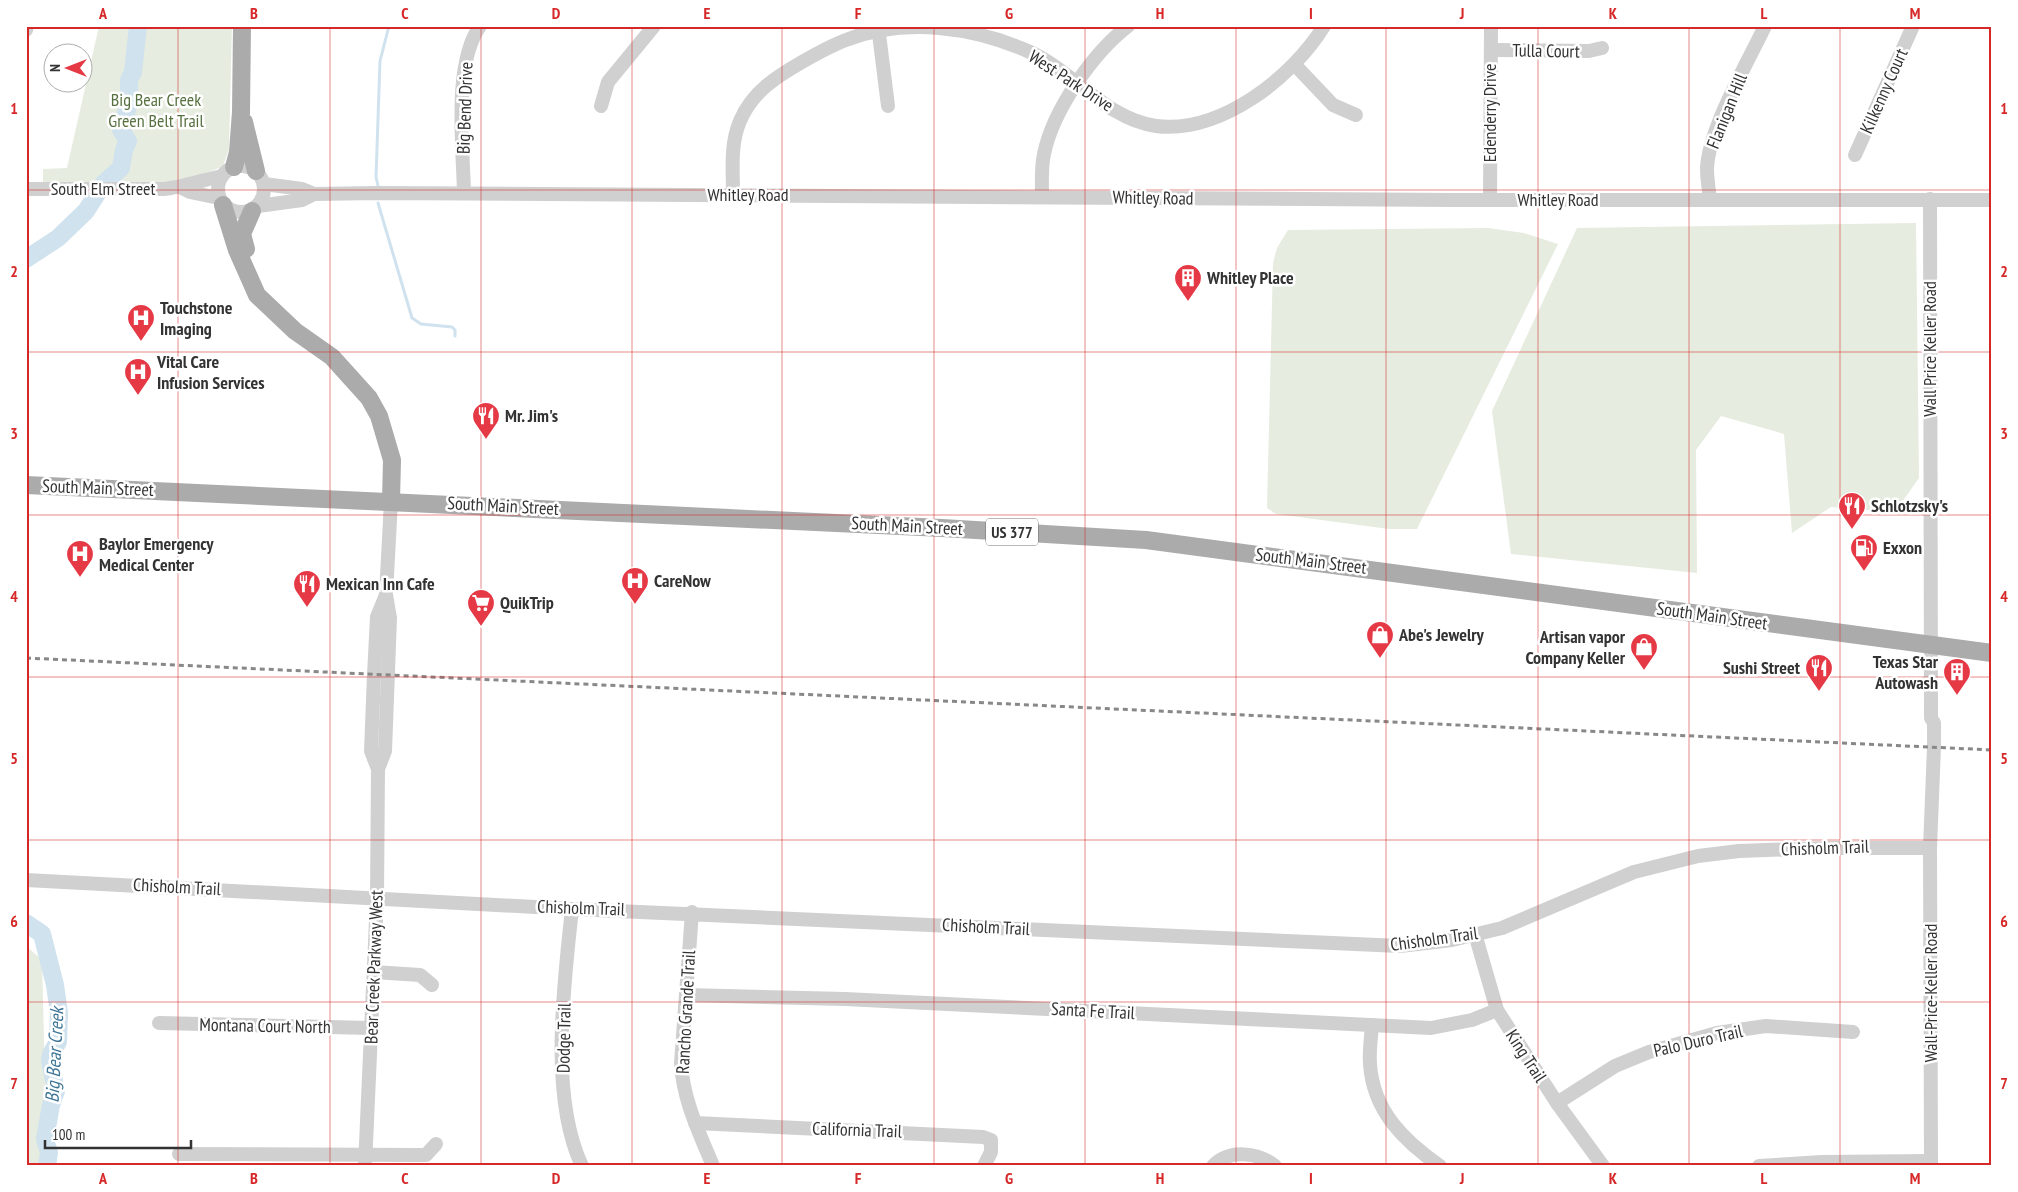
<svg xmlns="http://www.w3.org/2000/svg" width="2018" height="1192" viewBox="0 0 2018 1192" font-family="'PT Sans Narrow',sans-serif">
  <style>
    .green { fill: #e6ecdf }
    .lines { fill: none; stroke-linecap: round; stroke-linejoin: round }
    .stream { stroke: #cfe2ee; stroke-width: 3 }
    .river { stroke: #cfe2ee; stroke-width: 18 }
    .minor { stroke: #d0d0d0; stroke-width: 14 }
    .major { stroke: #ababab; stroke-width: 18 }
    .rail { stroke: #888; stroke-width: 3; stroke-dasharray: 5 4; stroke-linecap: butt }
    .grid { fill: none; stroke: #d62828; stroke-width: 1; stroke-opacity: 0.55 }
    .labels { text-anchor: middle; stroke-width: 5; stroke-linejoin: round; paint-order: stroke }
    .shield { fill: #fff; stroke: #707070; stroke-width: 1 }
    .shield-label { font-size: 16px; font-weight: bold; fill: #333 }
    .street-label { font-size: 18px; fill: #333; stroke: #fff }
    .park-label { font-size: 18px; fill: #56703f; stroke: #fff }
    .poi-label { font-size: 18px; font-weight: bold; fill: #333; stroke: #fff; text-anchor: start }
    .water-label { font-size: 19px; font-style: italic; fill: #3f7597; stroke: #fff }
    .neatline { fill: none; stroke: #d62828; stroke-width: 2 }
    .grid-label { font-size: 16px; text-anchor: middle; font-weight: bold; fill: #d62828 }
  </style>
  <rect width="100%" height="100%" fill="#fff"/>
  <!-- green -->
  <g class="green">
    <path d="M 99,26 L 232,26 L 229,149 L 223,166 C 164,193 105,186 43,186 L 43,169 L 67,168 Z"/>
    <path d="M 1916,223 L 1919,478 L 1895,512 L 1831,507 L 1792,533 L 1784,434 L 1721,416 L 1696,450 L 1697,573 L 1511,554 L 1492,411 L 1577,228 Z"/>
    <path d="M 1488,228 L 1524,233 L 1558,244 L 1417,529 L 1389,529 L 1276,514 L 1267,508 L 1273,263 L 1277,248 L 1288,230 Z"/>
    <path d="M 26,946 L 42,960 L 47,1166 L 26,1166 Z"/>
  </g>
  <g class="lines">
    <!-- stream -->
    <g class="stream">
      <path d="M 378,186 L 376,177 L 380,61 L 389,26"/>
      <path d="M 378,203 L 412,318 L 421,324 L 452,327 L 455,330 L 455,336"/>
    </g>
    <!-- river -->
    <g class="river">
      <path d="M 26,259 L 58,238 L 86,211 L 104,183 L 121,168 L 124,150 L 128,141 L 121,130 L 129,103 L 129,80 L 133,72 L 138,26"/>
      <path d="M 26,923 L 42,934 L 55,985 L 59,1013 L 58,1042 L 51,1054 L 50,1061 L 56,1091 L 51,1105 L 45,1139 L 49,1153 L 47,1166"/>
    </g>
    <!-- minor -->
    <g class="minor">
      <path d="M 878,26 L 888,106"/>
      <path d="M 26,30 L 27,26"/>
      <path d="M 1491,50 L 1589,51 L 1602,48"/>
      <path d="M 1295,65 L 1333,105 L 1356,115"/>
      <path d="M 601,106 L 608,82 L 654,26"/>
      <path d="M 1855,155 L 1913,26"/>
      <circle cx="241" cy="189" r="23"/>
      <path d="M 264,184 L 302,189 L 314,194"/>
      <path d="M 180,187 L 190,192 L 219,198"/>
      <path d="M 26,189 L 164,189 C 184,187 202,180 222,176"/>
      <path d="M 464,193 C 463,146 453,64 480,26"/>
      <path d="M 733,195 C 733,170 730,144 740,121 C 752,92 776,77 802,62 C 816,54 830,46 846,40 C 905,17 974,27 1030,52 C 1074,72 1106,119 1156,126 C 1220,134 1292,78 1324,26"/>
      <path d="M 1042,196 C 1042,182 1041,167 1044,154 C 1053,110 1093,53 1128,26"/>
      <path d="M 1930,199 L 1931,718 L 1934,723 L 1934,747 L 1930,848 L 1931,1166"/>
      <path d="M 1490,200 L 1491,26"/>
      <path d="M 1710,200 C 1709,190 1707,179 1707,169 C 1708,130 1747,64 1765,26"/>
      <path d="M 258,206 L 302,200 L 314,194 L 377,193 L 1451,200 L 1992,200"/>
      <path d="M 378,769 L 371,751 L 374,675 L 377,617 L 386,595"/>
      <path d="M 26,880 L 572,909 L 1400,946 L 1452,940 L 1502,928 L 1634,872 L 1698,856 L 1739,851 L 1825,848 L 1930,848"/>
      <path d="M 572,909 C 564,984 549,1096 582,1166"/>
      <path d="M 692,912 L 681,1063 C 683,1100 699,1132 713,1166"/>
      <path d="M 1475,934 L 1497,1010 L 1557,1103 L 1603,1166"/>
      <path d="M 374,972 L 420,975 L 432,985"/>
      <path d="M 687,995 L 845,999 L 1431,1028 L 1472,1020 L 1497,1010"/>
      <path d="M 159,1023 L 371,1028"/>
      <path d="M 1372,1025 C 1371,1038 1369,1051 1370,1064 C 1373,1111 1404,1141 1440,1166"/>
      <path d="M 1557,1103 L 1615,1066 L 1649,1052 L 1717,1033 L 1766,1026 L 1853,1032"/>
      <path d="M 695,1123 L 983,1137 L 991,1140 L 991,1152 L 984,1166"/>
      <path d="M 179,1154 L 417,1155 L 426,1155 L 436,1144"/>
      <path d="M 365,1166 L 377,898 L 378,769 L 385,751 L 390,618 L 386,595 L 391,501"/>
      <path d="M 1213,1166 C 1229,1149 1258,1152 1275,1166"/>
      <path d="M 1759,1166 L 1822,1162 L 1931,1161"/>
    </g>
    <!-- major -->
    <g class="major">
      <path d="M 244,122 L 256,171"/>
      <path d="M 234,167 L 238,152 L 241,112 L 242,26"/>
      <path d="M 223,205 L 237,250 L 257,295 L 295,331 L 332,357 L 369,398 L 379,416 L 392,460 L 391,501"/>
      <path d="M 246,249 L 242,234 L 252,211"/>
      <path d="M 26,485 L 942,528 L 1146,540 L 1992,653"/>
    </g>
    <!-- rail -->
    <path class="rail" d="M 26,658 L 1992,750"/>
  </g>
  <!-- grid -->
  <path class="grid" d="M 178,26 L 178,1166M 330,26 L 330,1166M 481,26 L 481,1166M 632,26 L 632,1166M 782,26 L 782,1166M 934,26 L 934,1166M 1085,26 L 1085,1166M 1236,26 L 1236,1166M 1386,26 L 1386,1166M 1538,26 L 1538,1166M 1689,26 L 1689,1166M 1840,26 L 1840,1166M 26,190 L 1992,190M 26,352 L 1992,352M 26,515 L 1992,515M 26,677 L 1992,677M 26,840 L 1992,840M 26,1002 L 1992,1002"/>
  <!-- icons -->
  <defs>
    <symbol id="building-pin" viewBox="-11 -11 22 30"><path d="M0 17L-7.5 6A9.5 9.5 0 1 1 7.5 6Z" fill="#e63946" stroke="#fff"/><path d="M-4-6H4V6H1V3H-1V6H-4ZM-2.5-4.3h1.7v1.8h-1.7ZM.8-4.3h1.7v1.8H.8ZM-2.5-1h1.7V.8h-1.7ZM.8-1h1.7V.8H.8Z" fill="#fff"/></symbol>
    <symbol id="hospital-pin" viewBox="-11 -11 22 30"><path d="M0 17L-7.5 6A9.5 9.5 0 1 1 7.5 6Z" fill="#e63946" stroke="#fff"/><path d="M-5-5h3v3.5h4V-5h3V5h-3V1.5h-4V5h-3Z" fill="#fff"/></symbol>
    <symbol id="restaurant-pin" viewBox="-11 -11 22 30"><path d="M0 17L-7.5 6A9.5 9.5 0 1 1 7.5 6Z" fill="#e63946" stroke="#fff"/><path d="M-5-6h1v4h1v-4h1v4h1v-4h1v5L-1.5 .5V6h-2V.5L-5-1ZM5-6V6H3V1.5H1.5Q1.5-4 5-6Z" fill="#fff"/></symbol>
    <symbol id="fuel-pin" viewBox="-11 -11 22 30"><path d="M0 17L-7.5 6A9.5 9.5 0 1 1 7.5 6Z" fill="#e63946" stroke="#fff"/><path d="M-5.5-6h7V0h2V4h1.3V-2.5L3-4.5l.8-.8L6-3V5H2.5V1h-1V6h-7ZM-4.2-4.7v3.2H.2V-4.7Z" fill="#fff"/></symbol>
    <symbol id="supermarket-pin" viewBox="-11 -11 22 30"><path d="M0 17L-7.5 6A9.5 9.5 0 1 1 7.5 6Z" fill="#e63946" stroke="#fff"/><path d="M-6-5.5h2.5l.6 2H6L4.5 2H-2.5L-4.4-4H-6ZM-1.5 3.2a1.3 1.3 0 1 0 .1 0ZM3 3.2a1.3 1.3 0 1 0 .1 0Z" fill="#fff"/></symbol>
    <symbol id="shop-pin" viewBox="-11 -11 22 30"><path d="M0 17L-7.5 6A9.5 9.5 0 1 1 7.5 6Z" fill="#e63946" stroke="#fff"/><path d="M-5-2.5h2.3a2.7 3.5 0 0 1 5.4 0H5L5.5 6h-11ZM-1.5-2.5h3a1.5 2.3 0 0 0-3 0Z" fill="#fff"/></symbol>
  </defs>
  <g fill-rule="evenodd">
    <use href="#building-pin" x="1172" y="262" width="32" height="43"/>
    <use href="#hospital-pin" x="125" y="302" width="32" height="43"/>
    <use href="#hospital-pin" x="122" y="356" width="32" height="43"/>
    <use href="#restaurant-pin" x="470" y="400" width="32" height="43"/>
    <use href="#restaurant-pin" x="1836" y="490" width="32" height="43"/>
    <use href="#fuel-pin" x="1848" y="532" width="32" height="43"/>
    <use href="#hospital-pin" x="64" y="538" width="32" height="43"/>
    <use href="#hospital-pin" x="619" y="565" width="32" height="43"/>
    <use href="#restaurant-pin" x="291" y="568" width="32" height="43"/>
    <use href="#supermarket-pin" x="465" y="587" width="32" height="43"/>
    <use href="#shop-pin" x="1364" y="619" width="32" height="43"/>
    <use href="#shop-pin" x="1628" y="631" width="32" height="43"/>
    <use href="#restaurant-pin" x="1803" y="652" width="32" height="43"/>
    <use href="#building-pin" x="1941" y="656" width="32" height="43"/>
  </g>
  <g class="labels">
    <!-- shield labels -->
    <rect class="shield" x="986" y="518.5" width="52" height="27" rx="4"/>
    <g class="shield-label">
      <text x="1012" y="538">US 377</text>
    </g>
    <!-- street labels -->
    <g class="street-label">
      <text transform="translate(1546 51) rotate(1)" y="6">Tulla Court</text>
      <text transform="translate(1071 81) rotate(33)" y="6">West Park Drive</text>
      <text transform="translate(1884 91) rotate(-66)" y="6">Kilkenny Court</text>
      <text transform="translate(465 108) rotate(-88)" y="6">Big Bend Drive</text>
      <text transform="translate(1727 111) rotate(-68)" y="6">Flanigan Hill</text>
      <text transform="translate(1490 113) rotate(-90)" y="6">Edenderry Drive</text>
      <text x="103" y="195">South Elm Street</text>
      <text x="748" y="201">Whitley Road</text>
      <text transform="translate(1153 198) rotate(1)" y="6">Whitley Road</text>
      <text x="1558" y="206">Whitley Road</text>
      <text transform="translate(1930 349) rotate(-90)" y="6">Wall Price Keller Road</text>
      <text transform="translate(98 488) rotate(2)" y="6">South Main Street</text>
      <text transform="translate(503 506) rotate(3)" y="6">South Main Street</text>
      <text transform="translate(907 526) rotate(3)" y="6">South Main Street</text>
      <text transform="translate(1311 561) rotate(7)" y="6">South Main Street</text>
      <text transform="translate(1712 616) rotate(8)" y="6">South Main Street</text>
      <text transform="translate(1825 848) rotate(-2)" y="6">Chisholm Trail</text>
      <text transform="translate(177 887) rotate(3)" y="6">Chisholm Trail</text>
      <text transform="translate(581 908) rotate(2)" y="6">Chisholm Trail</text>
      <text transform="translate(986 927) rotate(3)" y="6">Chisholm Trail</text>
      <text transform="translate(1434 939) rotate(-8)" y="6">Chisholm Trail</text>
      <text transform="translate(374 967) rotate(-88)" y="6">Bear Creek Parkway West</text>
      <text transform="translate(1931 993) rotate(-90)" y="6">Wall-Price-Keller Road</text>
      <text transform="translate(1093 1011) rotate(3)" y="6">Santa Fe Trail</text>
      <text transform="translate(686 1012) rotate(-87)" y="6">Rancho Grande Trail</text>
      <text transform="translate(265 1026) rotate(1)" y="6">Montana Court North</text>
      <text transform="translate(564 1038) rotate(-89)" y="6">Dodge Trail</text>
      <text transform="translate(1698 1041) rotate(-13)" y="6">Palo Duro Trail</text>
      <text transform="translate(1526 1056) rotate(57)" y="6">King Trail</text>
      <text transform="translate(857 1130) rotate(2)" y="6">California Trail</text>
    </g>
    <!-- park labels -->
    <g class="park-label">
      <text x="156" y="106">Big Bear Creek<tspan x="156" dy="21">Green Belt Trail</tspan></text>
    </g>
    <!-- poi labels -->
    <g class="poi-label">
      <text x="1207" y="284">Whitley Place</text>
      <text x="160" y="314">Touchstone<tspan x="160" dy="21">Imaging</tspan></text>
      <text x="157" y="368">Vital Care<tspan x="157" dy="21">Infusion Services</tspan></text>
      <text x="505" y="422">Mr. Jim's</text>
      <text x="1871" y="512">Schlotzsky's</text>
      <text x="99" y="550">Baylor Emergency<tspan x="99" dy="21">Medical Center</tspan></text>
      <text x="1883" y="554">Exxon</text>
      <text x="654" y="587">CareNow</text>
      <text x="326" y="590">Mexican Inn Cafe</text>
      <text x="500" y="609">QuikTrip</text>
      <text x="1399" y="641">Abe's Jewelry</text>
      <text x="1625" y="643" text-anchor="end">Artisan vapor<tspan x="1625" dy="21">Company Keller</tspan></text>
      <text x="1938" y="668" text-anchor="end">Texas Star<tspan x="1938" dy="21">Autowash</tspan></text>
      <text x="1800" y="674" text-anchor="end">Sushi Street</text>
    </g>
    <!-- water labels -->
    <g class="water-label">
      <text transform="translate(54 1055) rotate(-87)" y="7">Big Bear Creek</text>
    </g>
  </g>
  <!-- border -->
  <rect width="2018" height="1192" fill="none" stroke="#ffffff" stroke-width="55"/>
  <!-- north arrow -->
  <g transform="translate(68 68) rotate(270)"><circle r="24" fill="#ffffff" stroke="#adadad"/>
  <path d="M0-4L9 19L0 12L-9 19Z" fill="#e63946"/>
  <text y="-8" font-size="14" font-weight="bold" text-anchor="middle" fill="#333333">N</text>
  </g>
  <!-- scale -->
  <path d="M45 1140v8h146v-8" fill="none" stroke="#333333" stroke-width="2.5"/>
  <text x="52" y="1140" font-size="15" fill="#333333" stroke="#ffffff" stroke-width="4" paint-order="stroke">100 m</text>
  <rect x="28" y="28" width="1962" height="1136" class="neatline"/>
  <g class="grid-label">
    <text x="103" y="19">A</text>
    <text x="254" y="19">B</text>
    <text x="405" y="19">C</text>
    <text x="556" y="19">D</text>
    <text x="707" y="19">E</text>
    <text x="858" y="19">F</text>
    <text x="1009" y="19">G</text>
    <text x="1160" y="19">H</text>
    <text x="1311" y="19">I</text>
    <text x="1462" y="19">J</text>
    <text x="1613" y="19">K</text>
    <text x="1764" y="19">L</text>
    <text x="1915" y="19">M</text>
    <text x="14" y="114">1</text>
    <text x="2004" y="114">1</text>
    <text x="14" y="277">2</text>
    <text x="2004" y="277">2</text>
    <text x="14" y="439">3</text>
    <text x="2004" y="439">3</text>
    <text x="14" y="602">4</text>
    <text x="2004" y="602">4</text>
    <text x="14" y="764">5</text>
    <text x="2004" y="764">5</text>
    <text x="14" y="927">6</text>
    <text x="2004" y="927">6</text>
    <text x="14" y="1089">7</text>
    <text x="2004" y="1089">7</text>
    <text x="103" y="1184">A</text>
    <text x="254" y="1184">B</text>
    <text x="405" y="1184">C</text>
    <text x="556" y="1184">D</text>
    <text x="707" y="1184">E</text>
    <text x="858" y="1184">F</text>
    <text x="1009" y="1184">G</text>
    <text x="1160" y="1184">H</text>
    <text x="1311" y="1184">I</text>
    <text x="1462" y="1184">J</text>
    <text x="1613" y="1184">K</text>
    <text x="1764" y="1184">L</text>
    <text x="1915" y="1184">M</text>
  </g>
</svg>
